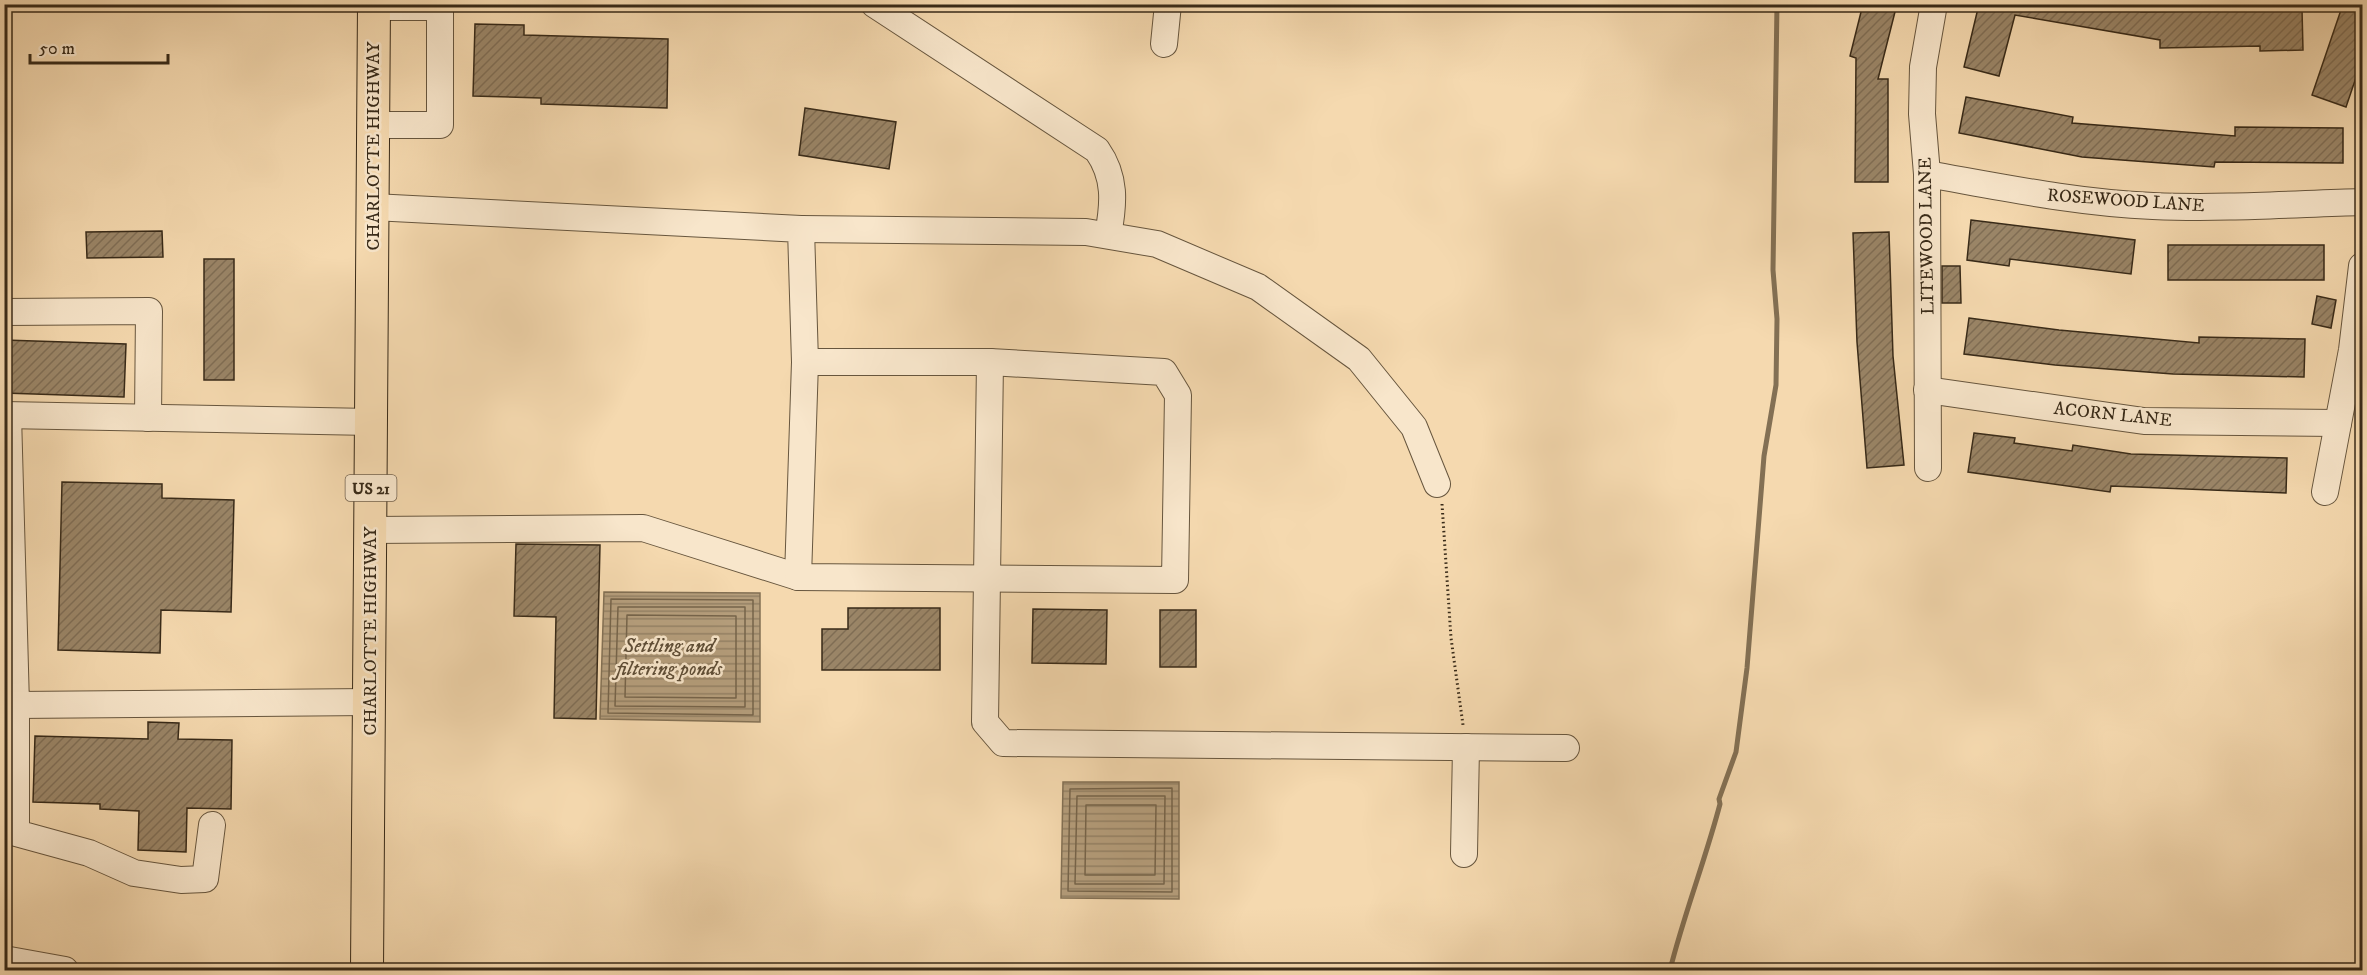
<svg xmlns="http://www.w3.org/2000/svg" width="2367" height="975" viewBox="0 0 2367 975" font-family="'IM FELL DW Pica',serif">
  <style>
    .water { fill: url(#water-rules); stroke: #837054; stroke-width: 1.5 }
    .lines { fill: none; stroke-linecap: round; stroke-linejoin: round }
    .shore { stroke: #76644a; stroke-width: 1.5 }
    .stream { stroke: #837054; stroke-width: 5 }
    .building { fill: url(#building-hatch); stroke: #382a18; stroke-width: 1.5 }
    .minor-casing { stroke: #67563e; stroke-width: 28 }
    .major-casing { stroke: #382a18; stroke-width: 34 }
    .path { stroke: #382a18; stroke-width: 3; stroke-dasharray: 1.5 3; stroke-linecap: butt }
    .minor { stroke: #f8e6cb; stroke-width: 26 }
    .major { stroke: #f5d9af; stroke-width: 32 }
    .labels { text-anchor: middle; stroke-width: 5; stroke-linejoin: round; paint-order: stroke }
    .shield { fill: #f8e6cb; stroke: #72624e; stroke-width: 1.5 }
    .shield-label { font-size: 16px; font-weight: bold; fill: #382a18 }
    .street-label { font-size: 18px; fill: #382a18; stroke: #f8e6cb }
    .water-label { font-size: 20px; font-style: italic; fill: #5e4d36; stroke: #f8e6cb }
  </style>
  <defs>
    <pattern id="water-rules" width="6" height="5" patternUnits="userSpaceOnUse" patternTransform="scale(1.5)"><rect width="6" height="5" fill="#b59e7c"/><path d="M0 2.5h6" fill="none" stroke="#948165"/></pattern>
    <pattern id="building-hatch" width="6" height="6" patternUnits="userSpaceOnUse" patternTransform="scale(1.5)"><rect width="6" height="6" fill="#9a8567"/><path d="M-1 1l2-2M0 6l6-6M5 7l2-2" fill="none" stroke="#7f6d54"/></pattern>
  </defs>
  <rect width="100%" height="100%" fill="#f5d9af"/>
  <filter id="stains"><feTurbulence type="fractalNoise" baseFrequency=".00333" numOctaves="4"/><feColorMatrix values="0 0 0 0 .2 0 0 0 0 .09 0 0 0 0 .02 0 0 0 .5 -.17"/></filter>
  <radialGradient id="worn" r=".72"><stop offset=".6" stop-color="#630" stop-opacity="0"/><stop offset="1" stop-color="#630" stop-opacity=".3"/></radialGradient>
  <!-- water -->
  <g class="water">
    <path d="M 604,592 L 760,593 L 760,722 L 600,719 Z"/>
    <path d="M 1063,782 L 1179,782 L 1179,899 L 1061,898 Z"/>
  </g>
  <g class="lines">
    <!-- shore -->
    <g class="shore">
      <path d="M 611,599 L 753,600 L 753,715 L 608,713 Z"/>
      <path d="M 618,607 L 745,607 L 745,707 L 615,706 Z"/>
      <path d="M 627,615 L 736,616 L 736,698 L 625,697 Z"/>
      <path d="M 1172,788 L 1172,892 L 1068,891 L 1070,789 Z"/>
      <path d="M 1077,796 L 1165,796 L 1164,884 L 1075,884 Z"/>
      <path d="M 1086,805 L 1156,805 L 1155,875 L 1085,875 Z"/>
    </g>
    <!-- stream -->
    <path class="stream" d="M 1670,970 C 1684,914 1705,861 1720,804 L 1719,799 L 1736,752 L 1747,668 L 1764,456 L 1776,385 L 1777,319 L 1773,270 L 1777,4"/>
  </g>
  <!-- building -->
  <g class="building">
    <path d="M 1863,4 L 1897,4 L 1878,79 L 1888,79 L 1888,182 L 1855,182 L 1856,58 L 1850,56 Z"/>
    <path d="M 1979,4 L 2142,4 L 2141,12 L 2302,9 L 2303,50 L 2260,51 L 2260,46 L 2160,48 L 2160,40 L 2015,15 L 1999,76 L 1964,67 Z"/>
    <path d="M 2343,4 L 2362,4 L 2362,60 L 2346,107 L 2312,95 Z"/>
    <path d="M 475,24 L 524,25 L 524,35 L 668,39 L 667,108 L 541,104 L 541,98 L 473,96 Z"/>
    <path d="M 1966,97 L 2073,117 L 2072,123 L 2235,136 L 2235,127 L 2343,128 L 2343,163 L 2215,162 L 2214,167 L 2082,157 L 1959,133 Z"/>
    <path d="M 805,108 L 896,122 L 889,169 L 799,155 Z"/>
    <path d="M 1971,220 L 2135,240 L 2131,274 L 2010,259 L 2009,266 L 1967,260 Z"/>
    <path d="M 162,231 L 163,257 L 87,258 L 86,232 Z"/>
    <path d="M 1889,232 L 1893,356 L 1904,465 L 1867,468 L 1857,342 L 1853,233 Z"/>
    <rect x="2168" y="245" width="156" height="35"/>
    <rect x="204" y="259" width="30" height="121"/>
    <path d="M 1942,266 L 1960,266 L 1961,303 L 1942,303 Z"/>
    <path d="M 2317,296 L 2336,300 L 2331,328 L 2312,324 Z"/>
    <path d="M 1969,318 L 2059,330 L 2199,343 L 2199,337 L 2305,339 L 2304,377 L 2173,374 L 2055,365 L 1964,354 Z"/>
    <path d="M 4,340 L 126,344 L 124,397 L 4,393 Z"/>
    <path d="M 1974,433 L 2015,438 L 2014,443 L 2072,451 L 2073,445 L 2131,454 L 2287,458 L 2286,493 L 2111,486 L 2110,492 L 1968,472 Z"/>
    <path d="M 62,482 L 162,484 L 162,498 L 234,500 L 231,612 L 161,610 L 160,653 L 58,650 Z"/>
    <path d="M 516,544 L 600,545 L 596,719 L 554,718 L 556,617 L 514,616 Z"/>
    <path d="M 848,608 L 940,608 L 940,670 L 822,670 L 822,629 L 848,629 Z"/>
    <path d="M 1033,609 L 1107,610 L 1106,664 L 1032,663 Z"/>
    <rect x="1160" y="610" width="36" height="57"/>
    <path d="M 148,722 L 179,723 L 178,739 L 232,740 L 231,809 L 187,808 L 186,852 L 138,850 L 139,811 L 100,809 L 100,804 L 33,802 L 35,736 L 148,739 Z"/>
  </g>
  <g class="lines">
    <defs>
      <g id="minor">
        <path d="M 874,4 L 1097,150 C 1116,177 1114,203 1108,235"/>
        <path d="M 1164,44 L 1168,4"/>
        <path d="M 373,125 L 440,125 L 440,7 L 374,7"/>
        <path d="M 1927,174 C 2001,187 2077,203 2153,206 C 2222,209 2293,204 2362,202"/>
        <path d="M 801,229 L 1086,232 L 1157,244 L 1258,287 L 1359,359 L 1414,427 L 1437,484"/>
        <path d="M 4,312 L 149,311 L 148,418"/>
        <path d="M 990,362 L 985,722 L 1003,743 L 1566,748"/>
        <path d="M 1927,390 L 2144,421 L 2338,423"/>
        <path d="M 4,415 L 371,422"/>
        <path d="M 8,415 L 16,705 L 369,702"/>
        <path d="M 1928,468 L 1927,174 L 1922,114 L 1923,67 L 1934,4"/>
        <path d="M 2325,492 L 2352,350 L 2362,266"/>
        <path d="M 371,530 L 643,528 L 798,577 L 1175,580 L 1178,395 L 1164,372 L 990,362 L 805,362 L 801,229 L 373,207"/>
        <path d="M 798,577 L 805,362"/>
        <path d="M 16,705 L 16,833 L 89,853 L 134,873 L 181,880 L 205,879 L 212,825"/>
        <path d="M 1464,854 L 1466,747"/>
        <path d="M 4,959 L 65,970"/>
      </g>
      <path id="major" d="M 367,970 L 374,4"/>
    </defs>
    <!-- minor casing -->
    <use href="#minor" class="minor-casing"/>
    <!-- major casing -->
    <use href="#major" class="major-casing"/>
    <!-- path -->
    <path class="path" d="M 1442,504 L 1451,638 L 1463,725"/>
    <!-- minor -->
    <use href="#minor" class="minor"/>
    <!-- major -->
    <use href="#major" class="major"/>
  </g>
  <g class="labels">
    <!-- shield labels -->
    <rect class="shield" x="345.5" y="475" width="51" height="26" rx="4.5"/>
    <g class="shield-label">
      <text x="371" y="494">US 21</text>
    </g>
    <!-- street labels -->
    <g class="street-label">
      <text transform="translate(373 146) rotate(-90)" y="6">CHARLOTTE HIGHWAY</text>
      <text transform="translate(2126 200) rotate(4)" y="6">ROSEWOOD LANE</text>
      <text transform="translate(1926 236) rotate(-91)" y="6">LITEWOOD LANE</text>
      <text transform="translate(2113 414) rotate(6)" y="6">ACORN LANE</text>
      <text transform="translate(370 631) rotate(-90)" y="6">CHARLOTTE HIGHWAY</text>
    </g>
    <!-- water labels -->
    <g class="water-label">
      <text x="669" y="652">Settling and<tspan x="669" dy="23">filtering ponds</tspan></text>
    </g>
  </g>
  <!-- margin -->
  <rect width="2367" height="975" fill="none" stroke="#f5d9af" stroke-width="24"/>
  <rect x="6" y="6" width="2355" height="963" fill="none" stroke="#382a18" stroke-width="3"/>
  <rect x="12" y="12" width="2343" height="951" fill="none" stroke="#382a18" stroke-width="1.5"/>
  <!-- scale -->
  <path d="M30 54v9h138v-9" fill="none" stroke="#382a18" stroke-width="3"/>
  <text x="39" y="54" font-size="18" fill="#382a18" stroke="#f8e6cb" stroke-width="4.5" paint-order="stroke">50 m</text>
  <rect width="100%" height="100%" filter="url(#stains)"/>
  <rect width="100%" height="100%" fill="url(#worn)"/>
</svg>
